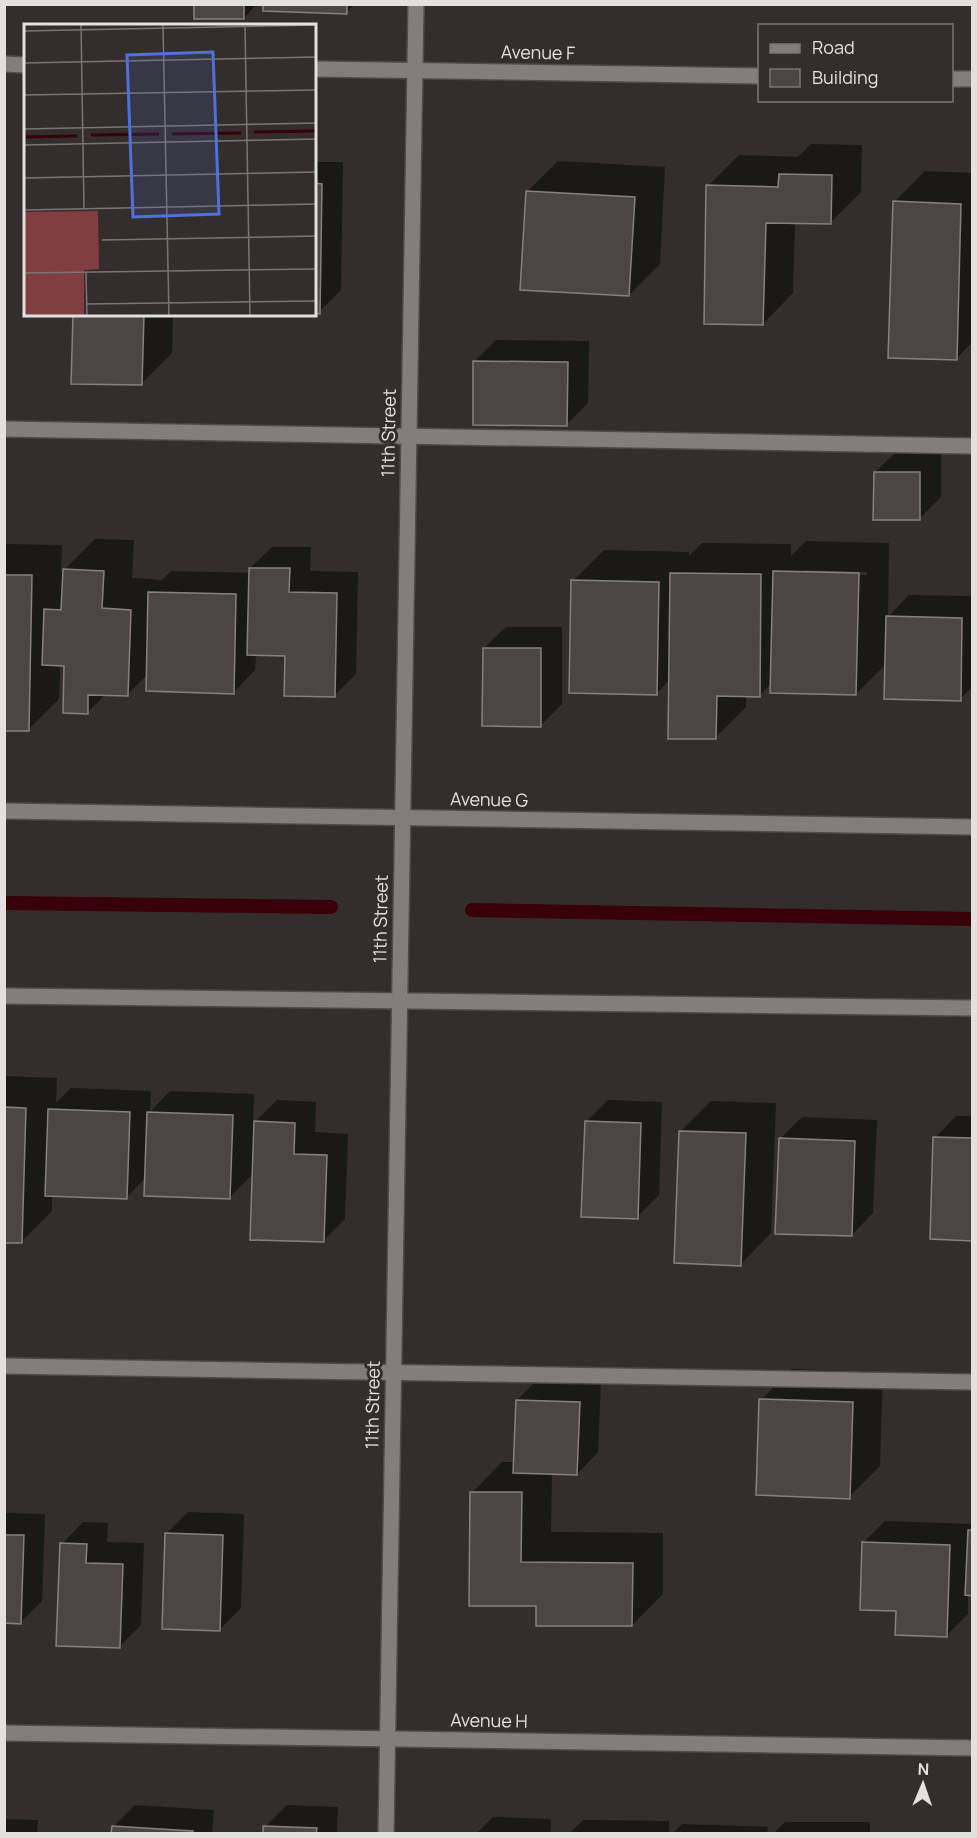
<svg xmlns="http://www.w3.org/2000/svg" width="977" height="1838" viewBox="0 0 977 1838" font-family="Manrope,sans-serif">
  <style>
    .shadow { fill: #0007; fill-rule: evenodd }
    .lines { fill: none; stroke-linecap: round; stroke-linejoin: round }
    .stream { stroke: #380008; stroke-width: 14 }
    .building { fill: #4b4545; stroke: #878080; stroke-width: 1.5 }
    .lane-casing { stroke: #4f4b4b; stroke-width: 18 }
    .street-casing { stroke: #4f4b4b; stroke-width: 18 }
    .lane { stroke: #847d7d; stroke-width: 15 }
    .street { stroke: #847d7d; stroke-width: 15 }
    .labels { text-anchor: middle; stroke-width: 6; stroke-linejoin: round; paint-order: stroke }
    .street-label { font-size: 18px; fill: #e4e0e0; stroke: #332d2d }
    .inset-river { fill: none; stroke: #380008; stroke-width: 3 }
    .inset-road { fill: none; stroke: #7a7575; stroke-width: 1.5 }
    .view { fill: #4f72da; fill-opacity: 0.15; stroke: #4f72da; stroke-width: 3 }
    .inset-edge { fill: none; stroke: #e4e0e0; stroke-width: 3 }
  </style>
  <rect width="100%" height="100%" fill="#332d2d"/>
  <!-- shadow -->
  <g class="shadow">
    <path d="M 196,4 L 257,4 L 244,18 Z"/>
    <path d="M 265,4 L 354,4 L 347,12 Z"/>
    <path d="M 811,144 L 862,145 L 861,192 L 830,223 L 795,222 L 793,293 L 763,324 L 708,186 L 739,155 L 798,157 Z"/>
    <path d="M 558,161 L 665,167 L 660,264 L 629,295 L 527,192 Z"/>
    <path d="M 315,162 L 343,162 L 341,290 L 319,312 L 315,312 Z"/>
    <path d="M 925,171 L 972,173 L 972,342 L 956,359 L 894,202 Z"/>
    <path d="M 74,315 L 173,315 L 172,353 L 141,384 Z"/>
    <path d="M 496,340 L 589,341 L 588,403 L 567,424 L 475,361 Z"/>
    <path d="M 897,451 L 941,451 L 941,497 L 920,518 L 875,472 Z"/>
    <path d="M 95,539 L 134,540 L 132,578 L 162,580 L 171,571 L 250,573 L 250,568 L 272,547 L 311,547 L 310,571 L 358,572 L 356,674 L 334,696 L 286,654 L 256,654 L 255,670 L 234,692 L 148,674 L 127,695 L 106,694 L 87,713 L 66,664 L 60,664 L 59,699 L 28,730 L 4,729 L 4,544 L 62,545 L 61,573 Z"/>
    <path d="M 806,541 L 889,543 L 888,617 L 909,595 L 972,596 L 972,687 L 960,699 L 887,663 L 856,694 L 772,683 L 759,696 L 746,695 L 746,707 L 715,738 L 670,679 L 656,694 L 573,581 L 604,550 L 689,552 L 689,556 L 702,543 L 791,544 L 791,556 ZM 803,570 L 867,572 L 867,575 L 803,574 Z"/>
    <path d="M 506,627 L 562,627 L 562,704 L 540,726 L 484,648 Z"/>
    <path d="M 4,1076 L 57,1078 L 56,1103 L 71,1088 L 151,1091 L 150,1112 L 170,1091 L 254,1094 L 253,1124 L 277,1100 L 316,1102 L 315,1132 L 348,1134 L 345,1219 L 323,1241 L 254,1173 L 229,1198 L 146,1177 L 126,1198 L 52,1195 L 52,1211 L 21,1242 L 4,1241 Z"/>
    <path d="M 608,1100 L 662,1102 L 659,1195 L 637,1217 L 586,1122 Z"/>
    <path d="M 711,1101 L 776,1103 L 771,1233 L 741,1264 L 680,1132 Z"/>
    <path d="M 956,1116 L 972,1116 L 972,1239 L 931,1238 L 935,1138 Z"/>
    <path d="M 802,1117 L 877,1120 L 873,1213 L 852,1235 L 780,1139 Z"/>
    <path d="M 791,1369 L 883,1372 L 880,1466 L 849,1497 L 761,1400 Z"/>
    <path d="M 539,1378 L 601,1381 L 598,1452 L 577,1474 L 552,1473 L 551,1532 L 663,1533 L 663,1594 L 632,1625 L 538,1605 L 472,1493 L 502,1462 L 515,1462 L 517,1400 Z"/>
    <path d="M 188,1512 L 244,1514 L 241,1608 L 219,1630 L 167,1533 Z"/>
    <path d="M 4,1513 L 45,1514 L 42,1601 L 20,1623 L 4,1622 Z"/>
    <path d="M 885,1521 L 971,1524 L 972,1594 L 968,1594 L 968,1614 L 946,1636 L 898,1610 L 864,1542 Z"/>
    <path d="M 83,1522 L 108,1523 L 107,1542 L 144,1543 L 141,1625 L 119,1647 L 62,1544 Z"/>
    <path d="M 135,1805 L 214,1810 L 212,1834 L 113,1834 L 113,1827 Z"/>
    <path d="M 287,1805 L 338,1807 L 337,1834 L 265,1834 L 265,1827 Z"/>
    <path d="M 493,1817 L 551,1819 L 550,1834 L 476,1834 Z"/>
    <path d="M 4,1819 L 38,1820 L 37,1834 L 4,1834 Z"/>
    <path d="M 583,1820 L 669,1821 L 669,1834 L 569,1834 Z"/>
    <path d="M 785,1822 L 870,1822 L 870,1834 L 773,1834 Z"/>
    <path d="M 682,1824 L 768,1827 L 767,1834 L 672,1834 Z"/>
  </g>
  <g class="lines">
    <!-- stream -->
    <g class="stream">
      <path d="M 4,903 L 331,907"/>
      <path d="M 472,910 L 972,919"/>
    </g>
  </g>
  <!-- building -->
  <g class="building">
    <rect x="194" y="4" width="50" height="15"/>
    <path d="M 263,4 L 347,4 L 347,14 L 263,11 Z"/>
    <path d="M 779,174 L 832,175 L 831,224 L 766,223 L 763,325 L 704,324 L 706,185 L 778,187 Z"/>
    <path d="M 315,183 L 322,184 L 320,314 L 315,313 Z"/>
    <path d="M 526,191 L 635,197 L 629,296 L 520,290 Z"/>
    <path d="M 893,201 L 961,204 L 957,360 L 888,358 Z"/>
    <path d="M 73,315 L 144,315 L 142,385 L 71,384 Z"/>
    <path d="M 473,361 L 568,362 L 567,426 L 473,425 Z"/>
    <path d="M 874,472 L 920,472 L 920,520 L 873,520 Z"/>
    <path d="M 249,568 L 290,568 L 289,592 L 337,593 L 335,697 L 284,696 L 285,656 L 247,655 Z"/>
    <path d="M 63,569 L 104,571 L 102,608 L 131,610 L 128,696 L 88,695 L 88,714 L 63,713 L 64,666 L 42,665 L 44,609 L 61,610 Z"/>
    <path d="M 773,571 L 859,573 L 856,695 L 770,693 Z"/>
    <path d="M 670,573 L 761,574 L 760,697 L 717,696 L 716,739 L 668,739 Z"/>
    <path d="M 4,575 L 32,575 L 29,731 L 4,731 Z"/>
    <path d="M 571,580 L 659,582 L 657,695 L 569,693 Z"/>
    <path d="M 148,592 L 236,594 L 234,694 L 146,691 Z"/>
    <path d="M 886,616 L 962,618 L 961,701 L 884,699 Z"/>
    <path d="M 483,648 L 541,648 L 541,727 L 482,726 Z"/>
    <path d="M 4,1107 L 26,1108 L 22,1243 L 4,1243 Z"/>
    <path d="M 48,1109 L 130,1112 L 127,1199 L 45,1196 Z"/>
    <path d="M 147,1112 L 233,1115 L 230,1199 L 144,1196 Z"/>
    <path d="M 254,1121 L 295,1123 L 294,1154 L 327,1155 L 324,1242 L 250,1240 Z"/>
    <path d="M 585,1121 L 641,1123 L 638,1219 L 581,1217 Z"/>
    <path d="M 679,1131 L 746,1133 L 741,1266 L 674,1263 Z"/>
    <path d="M 933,1137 L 972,1138 L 972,1241 L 930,1239 Z"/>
    <path d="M 779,1138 L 855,1141 L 852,1236 L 775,1234 Z"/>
    <path d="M 759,1399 L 853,1402 L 850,1499 L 756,1495 Z"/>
    <path d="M 516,1400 L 580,1402 L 577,1475 L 513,1473 Z"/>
    <path d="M 470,1492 L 522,1492 L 521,1562 L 633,1563 L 632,1626 L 536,1626 L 536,1606 L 469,1606 Z"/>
    <path d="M 968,1530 L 972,1530 L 972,1596 L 965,1595 Z"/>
    <path d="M 165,1533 L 223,1535 L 220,1631 L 162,1629 Z"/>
    <path d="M 4,1535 L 24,1535 L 21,1624 L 4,1623 Z"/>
    <path d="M 862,1542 L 950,1545 L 947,1637 L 895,1635 L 896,1611 L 860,1610 Z"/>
    <path d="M 60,1543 L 87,1544 L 86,1563 L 123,1564 L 120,1648 L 56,1646 Z"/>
    <path d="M 112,1826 L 193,1831 L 192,1834 L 111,1834 Z"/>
    <path d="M 263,1826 L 317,1828 L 316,1834 L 263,1834 Z"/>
  </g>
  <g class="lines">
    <defs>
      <g id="lane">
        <path d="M 4,429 L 972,446"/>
        <path d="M 4,1366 L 972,1382"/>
      </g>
      <g id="street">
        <path d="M 4,64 L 26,65"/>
        <path d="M 315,69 L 760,76"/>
        <path d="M 952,79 L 972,79"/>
        <path d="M 4,811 L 972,827"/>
        <path d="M 4,996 L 972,1008"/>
        <path d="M 4,1733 L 972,1748"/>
        <path d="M 386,1834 L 416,4"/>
      </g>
    </defs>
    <!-- lane casing -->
    <use href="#lane" class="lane-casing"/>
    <!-- street casing -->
    <use href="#street" class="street-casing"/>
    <!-- lane -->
    <use href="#lane" class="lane"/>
    <!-- street -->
    <use href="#street" class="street"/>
  </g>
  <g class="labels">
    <!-- street labels -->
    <g class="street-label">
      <text transform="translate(538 53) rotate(1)" y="6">Avenue F</text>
      <text transform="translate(389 433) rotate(-89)" y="6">11th Street</text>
      <text transform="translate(489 800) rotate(1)" y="6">Avenue G</text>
      <text transform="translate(381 919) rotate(-89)" y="6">11th Street</text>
      <text transform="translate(373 1405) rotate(-89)" y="6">11th Street</text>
      <text transform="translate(489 1721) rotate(1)" y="6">Avenue H</text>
    </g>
  </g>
  <!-- overview -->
  <g transform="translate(24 24)">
    <rect width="292" height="292" fill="#332d2d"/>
    <path d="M 74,187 L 75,245 L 60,246 L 60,292 L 0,292 L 0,188 Z" fill="#813e40"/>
    <path class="inset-river" d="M 230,108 L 293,107M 148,110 L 217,109M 67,111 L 135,110M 0,113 L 53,112"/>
    <path class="inset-road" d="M 57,1 L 60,185M 139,1 L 145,292M 221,2 L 226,292M 0,7 L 293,1M 0,39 L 293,33M 0,71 L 293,66M 0,105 L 293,99M 0,121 L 293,115M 0,154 L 293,148M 0,186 L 293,180M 78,216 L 293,212M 62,248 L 63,292M 0,249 L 293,245M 63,280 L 293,277"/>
    <path class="view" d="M 189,28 L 195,190 L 109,193 L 103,31 Z"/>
    <rect width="292" height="292" class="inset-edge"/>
  </g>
  <!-- border -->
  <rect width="977" height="1838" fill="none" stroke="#e4e0e0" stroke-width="12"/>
  <!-- legend -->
  <rect x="758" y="24" width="195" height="78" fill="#332d2d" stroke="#7a7575" stroke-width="1.5"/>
  <rect x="770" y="44" width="30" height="9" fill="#847d7d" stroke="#7a7575" stroke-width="1.5"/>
  <text x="812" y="54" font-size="18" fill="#e4e0e0">Road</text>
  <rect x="770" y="69" width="30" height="18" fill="#4b4545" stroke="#7a7575" stroke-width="1.5"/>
  <text x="812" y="84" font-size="18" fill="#e4e0e0">Building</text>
  <!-- north arrow -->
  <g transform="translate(923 1784) rotate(2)" stroke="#332d2d" stroke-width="4.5" paint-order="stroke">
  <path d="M0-4.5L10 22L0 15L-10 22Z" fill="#e4e0e0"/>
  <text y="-9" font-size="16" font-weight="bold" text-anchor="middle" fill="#e4e0e0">N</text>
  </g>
</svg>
